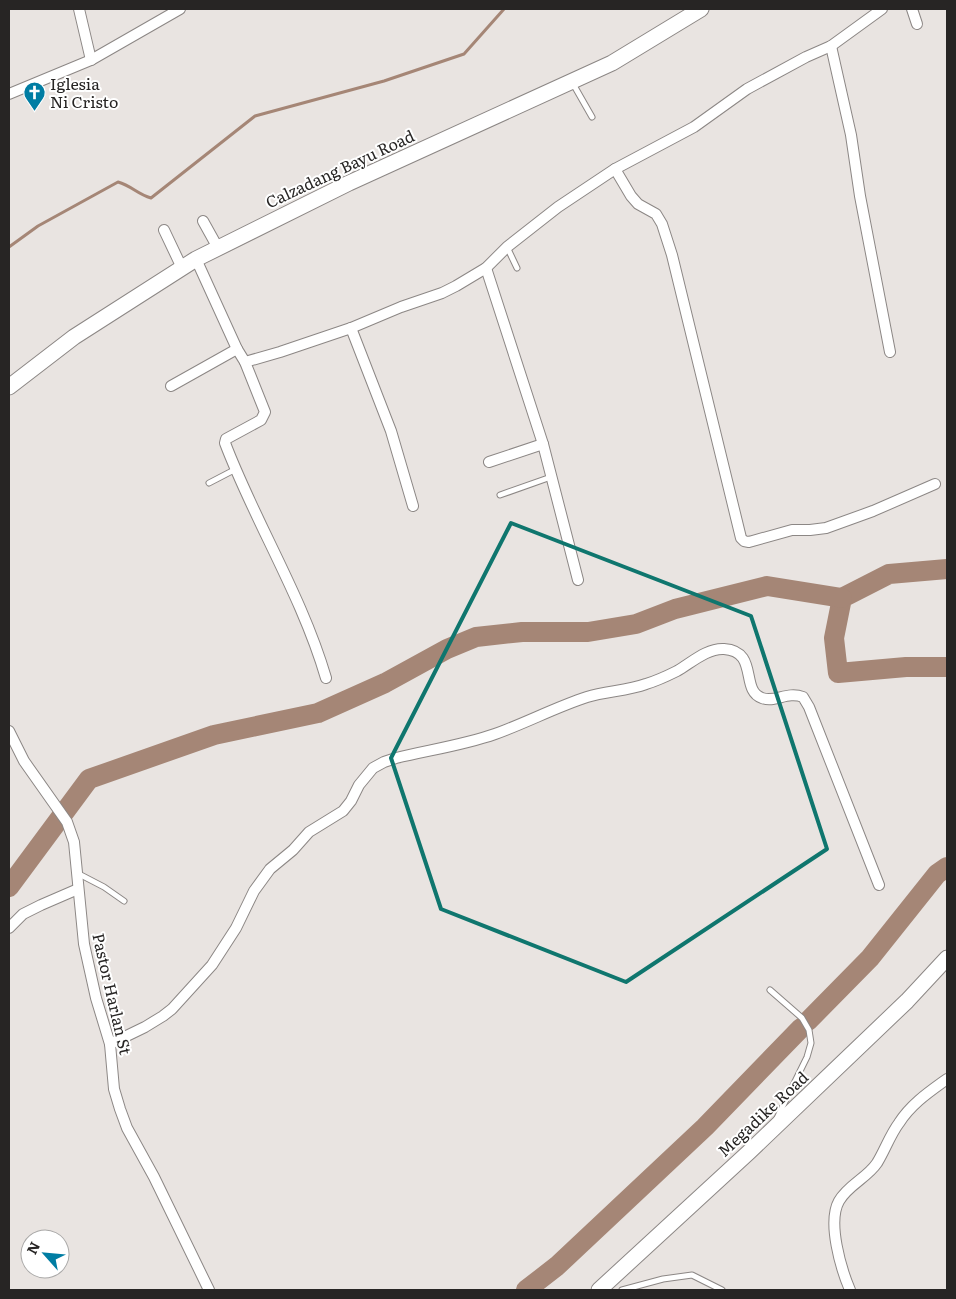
<svg xmlns="http://www.w3.org/2000/svg" width="956" height="1299" viewBox="0 0 956 1299" font-family="Literata,serif">
  <style>
    .lines { fill: none; stroke-linecap: round; stroke-linejoin: round }
    .stream { stroke: #a58676; stroke-width: 3 }
    .river { stroke: #a58676; stroke-width: 20 }
    .lane-casing { stroke: #8c8785; stroke-width: 7 }
    .street-casing { stroke: #8c8785; stroke-width: 12 }
    .secondary-casing { stroke: #8c8785; stroke-width: 17 }
    .lane { stroke: #fff; stroke-width: 5 }
    .street { stroke: #fff; stroke-width: 10 }
    .secondary { stroke: #fff; stroke-width: 15 }
    .marked { fill: none; stroke: #0f766e; stroke-width: 4; stroke-linejoin: round }
    .labels { text-anchor: middle; stroke-width: 4; stroke-linejoin: round; paint-order: stroke }
    .poi-label { font-size: 16px; fill: #272524; stroke: #fff; text-anchor: start }
    .street-label { font-size: 16px; fill: #272524; stroke: #fff }
  </style>
  <rect width="100%" height="100%" fill="#e9e4e1"/>
  <g class="lines">
    <!-- stream -->
    <path class="stream" d="M 9,247 L 38,226 L 118,182 C 132,186 137,194 151,198 L 255,116 L 384,81 L 464,54 L 504,9"/>
    <!-- river -->
    <g class="river">
      <path d="M 947,569 L 889,574 L 842,598 L 834,638 L 838,673 L 906,667 L 947,667"/>
      <path d="M 9,887 L 89,779 L 214,735 L 318,713 L 385,683 L 447,649 L 476,637 L 522,632 L 588,632 L 636,624 L 675,609 L 767,586 L 842,598"/>
      <path d="M 808,1021 L 870,958 L 937,874 L 947,867"/>
      <path d="M 526,1290 L 557,1266 L 705,1127 L 801,1028"/>
    </g>
    <defs>
      <g id="lane">
        <path d="M 572,82 L 592,117"/>
        <path d="M 507,247 L 517,268"/>
        <path d="M 209,483 L 236,469"/>
        <path d="M 500,495 L 551,477"/>
        <path d="M 77,873 L 104,887 L 124,901"/>
        <path d="M 770,990 L 802,1018 L 809,1030 L 811,1043 L 807,1057 L 777,1118"/>
        <path d="M 622,1290 L 663,1279 L 692,1275 L 722,1290"/>
      </g>
      <g id="street">
        <path d="M 79,9 L 91,60"/>
        <path d="M 912,9 L 917,24"/>
        <path d="M 831,46 L 851,135 L 860,196 L 890,352"/>
        <path d="M 9,94 L 91,60 L 180,9"/>
        <path d="M 615,169 L 631,196 L 638,204 L 656,214 L 662,224 L 672,255 L 741,538 L 744,541 L 749,542 L 792,530 L 810,530 L 826,528 L 873,511 L 935,484"/>
        <path d="M 203,221 L 218,248"/>
        <path d="M 164,230 L 182,268"/>
        <path d="M 196,259 L 237,349 L 245,362 L 265,412 L 261,420 L 226,439 L 225,443 C 255,522 302,596 326,678"/>
        <path d="M 486,268 L 543,444 L 578,580"/>
        <path d="M 351,328 L 391,431 L 413,506"/>
        <path d="M 245,362 L 280,352 L 351,328 L 401,307 L 442,293 L 456,286 L 486,268 L 507,247 L 558,207 L 615,169 L 694,127 L 747,89 L 806,57 L 831,46 L 882,9"/>
        <path d="M 171,386 L 237,349"/>
        <path d="M 489,462 L 543,444"/>
        <path d="M 9,731 L 24,761 L 67,822 L 74,842 L 84,944 L 96,998 L 110,1044 L 114,1089 L 120,1109 L 127,1128 L 154,1177 L 209,1290"/>
        <path d="M 9,928 L 23,914 L 41,905 L 78,889"/>
        <path d="M 110,1044 L 145,1027 L 163,1016 L 172,1009 L 212,965 L 236,928 L 254,891 L 270,869 L 293,850 L 309,832 L 343,811 L 351,801 L 359,785 L 373,768 L 384,762 L 396,758 C 429,750 464,745 495,734 C 526,723 556,707 587,697 C 606,691 627,691 646,684 C 656,681 667,676 677,671 C 691,663 707,648 724,649 C 759,651 740,691 762,698 C 775,703 787,691 803,697 L 809,707 L 879,885"/>
        <path d="M 850,1290 C 841,1269 827,1222 839,1201 C 848,1185 867,1178 877,1163 C 885,1150 890,1135 899,1123 C 911,1104 929,1092 947,1079"/>
      </g>
      <g id="secondary">
        <path d="M 9,387 L 74,337 L 196,259 L 349,183 L 612,63 L 701,9"/>
        <path d="M 599,1290 L 749,1152 L 907,1001 L 947,958"/>
      </g>
    </defs>
    <!-- lane casing -->
    <use href="#lane" class="lane-casing"/>
    <!-- street casing -->
    <use href="#street" class="street-casing"/>
    <!-- secondary casing -->
    <use href="#secondary" class="secondary-casing"/>
    <!-- lane -->
    <use href="#lane" class="lane"/>
    <!-- street -->
    <use href="#street" class="street"/>
    <!-- secondary -->
    <use href="#secondary" class="secondary"/>
  </g>
  <!-- marked area -->
  <path class="marked" d="M 511,523 L 751,616 L 827,849 L 626,982 L 441,909 L 391,758 Z"/>
  <!-- icons -->
  <defs>
    <symbol id="church-pin" viewBox="-11 -11 22 30"><path d="M0 17L-7.5 6A9.5 9.5 0 1 1 7.5 6Z" fill="#007da3" stroke="#fff"/><path d="M-1.2-6h2.4v3.5h3.3v2.4h-3.3V6h-2.4V-.1h-3.3v-2.4h3.3Z" fill="#fff"/></symbol>
  </defs>
  <g fill-rule="evenodd">
    <use href="#church-pin" x="22" y="80" width="25" height="34"/>
  </g>
  <g class="labels">
    <!-- poi labels -->
    <g class="poi-label">
      <text x="50" y="90">Iglesia<tspan x="50" dy="18">Ni Cristo</tspan></text>
    </g>
    <!-- street labels -->
    <g class="street-label">
      <text transform="translate(340 169) rotate(-25)" y="6">Calzadang Bayu Road</text>
      <text transform="translate(112 994) rotate(77)" y="6">Pastor Harlan St</text>
      <text transform="translate(763 1114) rotate(-43)" y="6">Megadike Road</text>
    </g>
  </g>
  <!-- border -->
  <rect width="956" height="1299" fill="none" stroke="#272524" stroke-width="20"/>
  <!-- north arrow -->
  <g transform="translate(45 1254) rotate(297)"><circle r="24" fill="#ffffff" stroke="#a9a8a7"/>
  <path d="M0-4L9 19L0 12L-9 19Z" fill="#007da3"/>
  <text y="-8" font-size="14" font-weight="bold" text-anchor="middle" fill="#272524">N</text>
  </g>
</svg>
